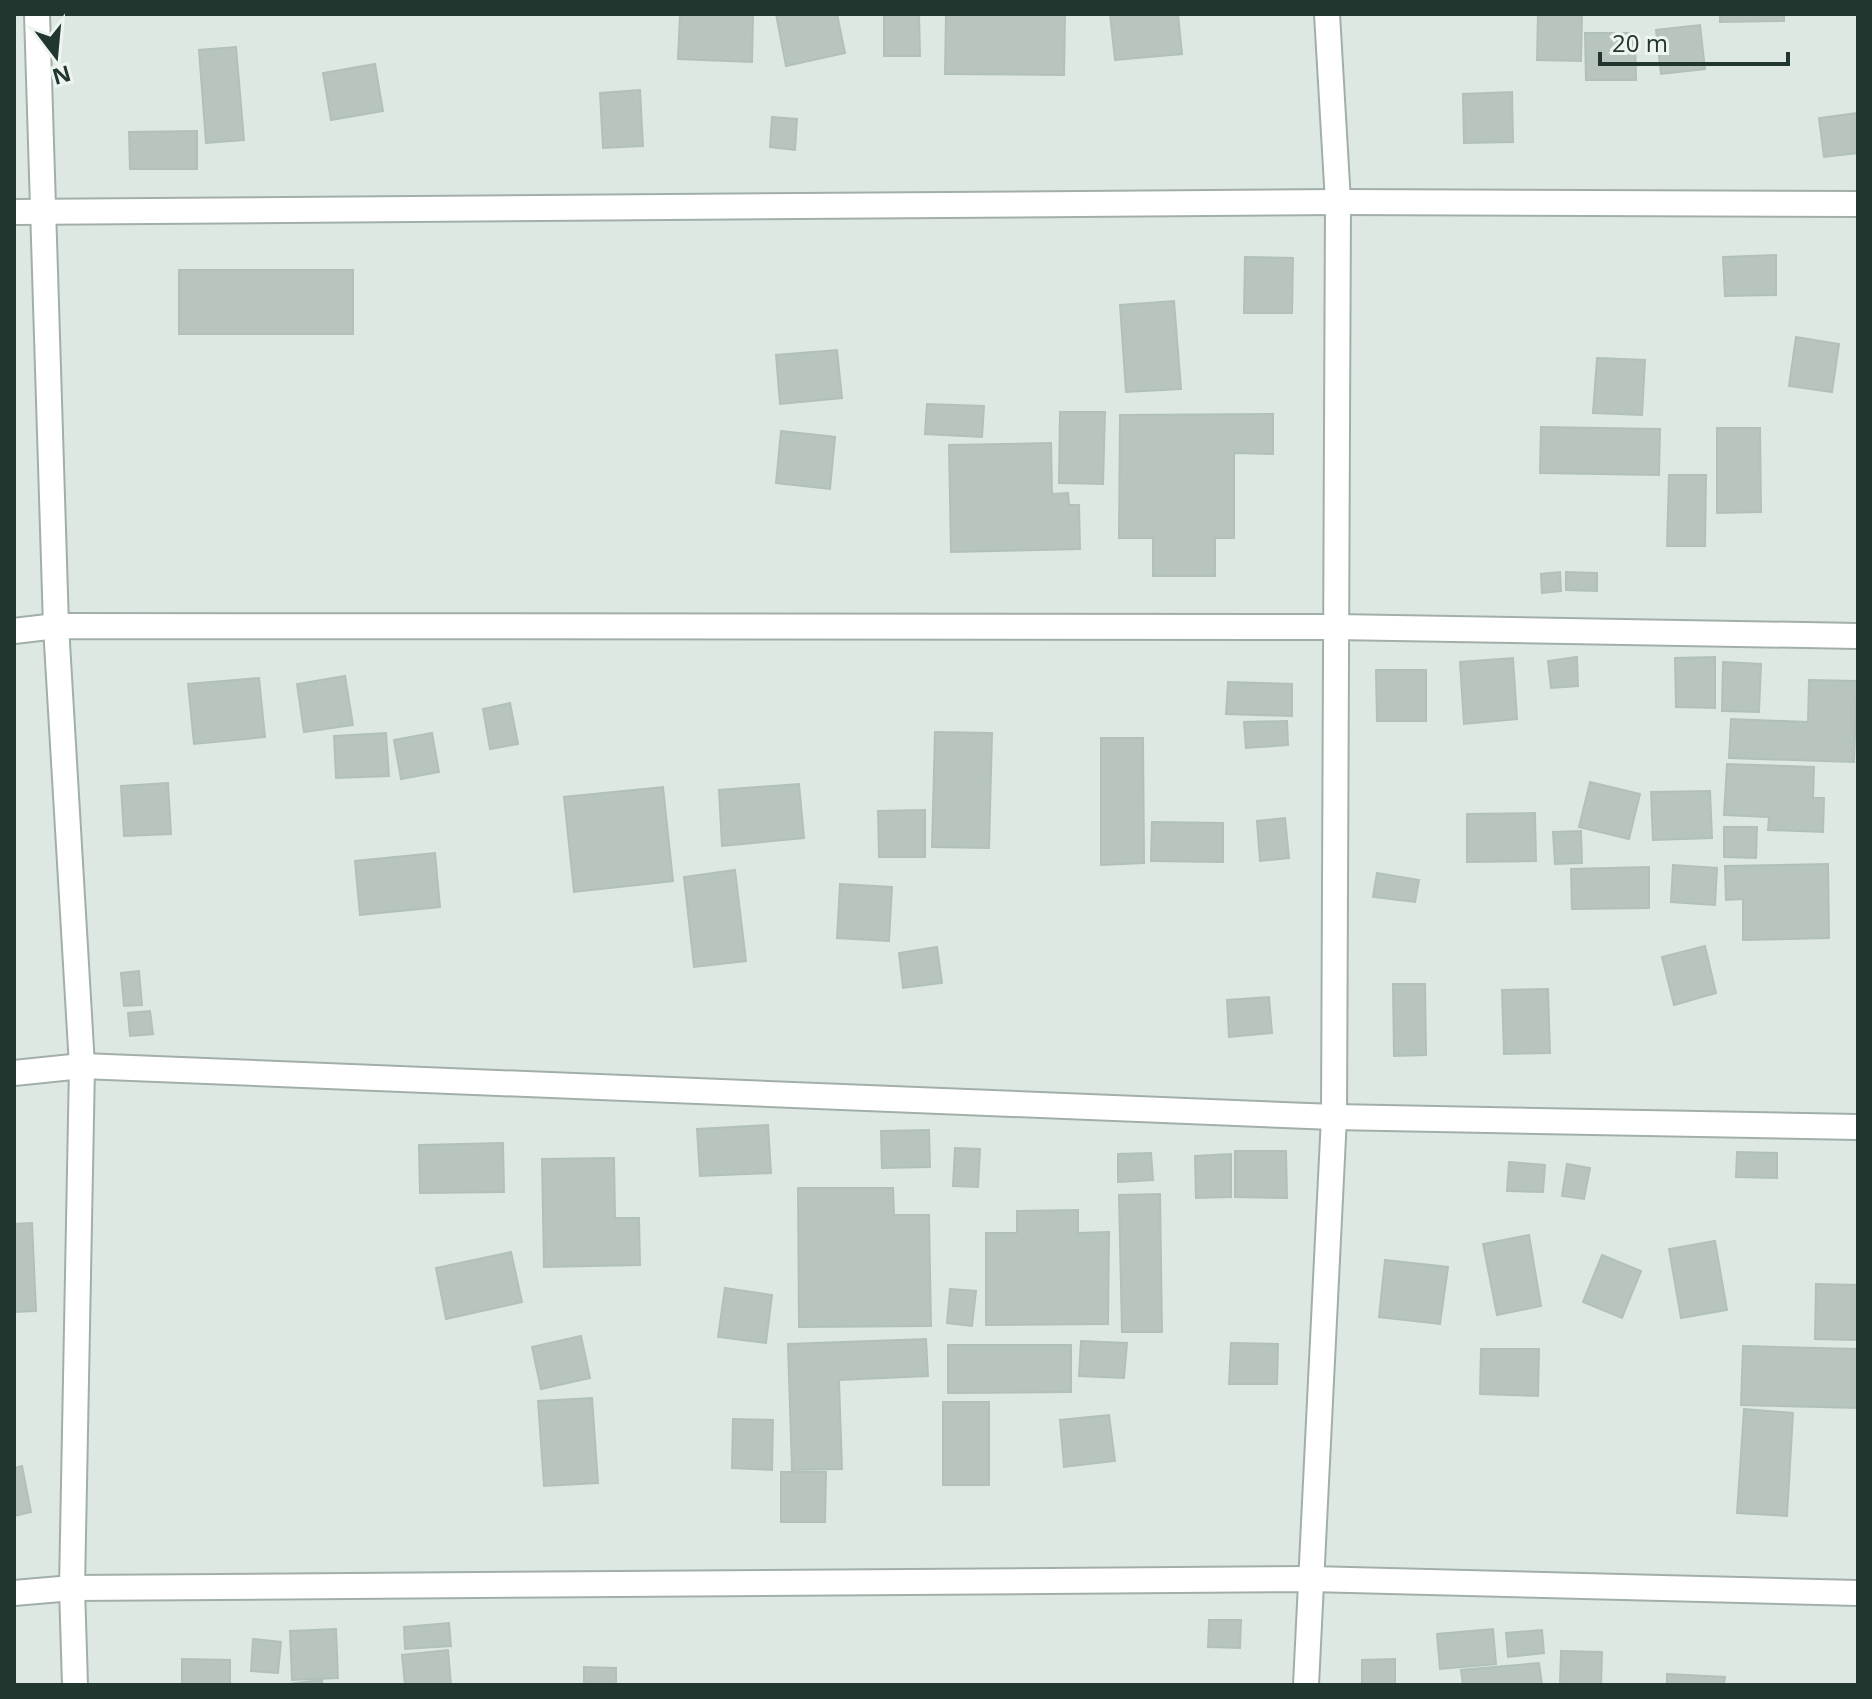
<svg xmlns="http://www.w3.org/2000/svg" width="1872" height="1699" viewBox="0 0 1872 1699" font-family="'Open Sans',sans-serif">
  <style>
    .building { fill: #b7c5be; stroke: #b1c1b9; stroke-width: 2 }
    .lines { fill: none; stroke-linecap: round; stroke-linejoin: round }
    .minor-casing { stroke: #a2afa9; stroke-width: 28 }
    .minor { stroke: #fff; stroke-width: 24 }
  </style>
  <rect width="100%" height="100%" fill="#dee8e3"/>
  <!-- building -->
  <g class="building">
    <path d="M 680,14 L 753,14 L 752,62 L 678,59 Z"/>
    <path d="M 776,14 L 837,14 L 845,53 L 786,66 Z"/>
    <path d="M 884,14 L 919,14 L 920,56 L 884,56 Z"/>
    <path d="M 946,14 L 1065,14 L 1064,75 L 945,74 Z"/>
    <path d="M 1110,14 L 1178,14 L 1182,54 L 1115,60 Z"/>
    <path d="M 1538,14 L 1582,14 L 1581,61 L 1537,60 Z"/>
    <path d="M 1720,14 L 1784,14 L 1784,21 L 1720,22 Z"/>
    <path d="M 1700,25 L 1705,69 L 1661,74 L 1656,30 Z"/>
    <path d="M 1585,33 L 1635,33 L 1636,80 L 1586,80 Z"/>
    <path d="M 236,47 L 244,140 L 206,143 L 199,50 Z"/>
    <path d="M 375,64 L 383,111 L 331,120 L 323,73 Z"/>
    <path d="M 640,90 L 643,146 L 603,148 L 600,93 Z"/>
    <path d="M 1512,92 L 1513,142 L 1464,143 L 1463,94 Z"/>
    <path d="M 1858,113 L 1858,153 L 1824,157 L 1819,118 Z"/>
    <path d="M 772,117 L 797,119 L 795,150 L 770,147 Z"/>
    <path d="M 197,131 L 197,169 L 130,169 L 129,132 Z"/>
    <path d="M 1776,255 L 1776,295 L 1725,296 L 1723,257 Z"/>
    <path d="M 1245,257 L 1293,258 L 1292,313 L 1244,313 Z"/>
    <rect x="179" y="270" width="174" height="64"/>
    <path d="M 1174,301 L 1181,389 L 1126,392 L 1120,305 Z"/>
    <path d="M 1796,337 L 1839,344 L 1832,392 L 1789,386 Z"/>
    <path d="M 837,350 L 842,398 L 780,404 L 776,355 Z"/>
    <path d="M 1597,358 L 1645,360 L 1642,415 L 1593,413 Z"/>
    <path d="M 927,404 L 984,406 L 982,437 L 925,434 Z"/>
    <path d="M 1060,412 L 1105,412 L 1103,484 L 1059,483 Z"/>
    <path d="M 1273,414 L 1273,454 L 1234,453 L 1234,538 L 1215,538 L 1215,576 L 1153,576 L 1153,538 L 1119,538 L 1120,415 Z"/>
    <path d="M 1541,427 L 1660,429 L 1659,475 L 1540,473 Z"/>
    <path d="M 1717,428 L 1760,428 L 1761,512 L 1717,513 Z"/>
    <path d="M 781,431 L 835,437 L 830,489 L 776,483 Z"/>
    <path d="M 1051,443 L 1052,494 L 1068,493 L 1069,505 L 1079,505 L 1080,549 L 951,552 L 949,445 Z"/>
    <path d="M 1669,475 L 1706,475 L 1705,546 L 1667,546 Z"/>
    <path d="M 1560,572 L 1561,591 L 1542,593 L 1541,574 Z"/>
    <path d="M 1566,572 L 1597,573 L 1597,591 L 1566,590 Z"/>
    <path d="M 1577,657 L 1578,686 L 1551,688 L 1548,661 Z"/>
    <path d="M 1715,657 L 1715,708 L 1676,707 L 1675,658 Z"/>
    <path d="M 1513,658 L 1517,719 L 1464,724 L 1460,662 Z"/>
    <path d="M 1723,662 L 1761,664 L 1759,712 L 1722,711 Z"/>
    <path d="M 1376,670 L 1426,670 L 1426,721 L 1377,721 Z"/>
    <path d="M 345,676 L 353,725 L 304,732 L 297,684 Z"/>
    <path d="M 259,678 L 265,737 L 194,744 L 188,684 Z"/>
    <path d="M 1809,680 L 1857,681 L 1854,762 L 1729,758 L 1731,719 L 1808,722 Z"/>
    <path d="M 1228,682 L 1292,684 L 1292,716 L 1226,714 Z"/>
    <path d="M 510,703 L 518,744 L 490,749 L 483,709 Z"/>
    <path d="M 1287,721 L 1288,745 L 1246,748 L 1244,722 Z"/>
    <path d="M 935,732 L 992,733 L 989,848 L 932,847 Z"/>
    <path d="M 386,733 L 389,776 L 336,778 L 334,736 Z"/>
    <path d="M 432,733 L 439,772 L 401,779 L 394,740 Z"/>
    <path d="M 1101,738 L 1143,738 L 1144,863 L 1101,865 Z"/>
    <path d="M 1727,764 L 1814,767 L 1813,798 L 1824,798 L 1823,832 L 1768,830 L 1769,817 L 1724,815 Z"/>
    <path d="M 1590,782 L 1640,794 L 1629,839 L 1579,827 Z"/>
    <path d="M 168,783 L 171,834 L 124,836 L 121,786 Z"/>
    <path d="M 799,784 L 804,838 L 722,846 L 719,790 Z"/>
    <path d="M 663,787 L 673,881 L 574,892 L 564,797 Z"/>
    <path d="M 1710,791 L 1712,838 L 1653,840 L 1651,792 Z"/>
    <path d="M 925,810 L 925,857 L 879,857 L 878,811 Z"/>
    <path d="M 1535,813 L 1536,861 L 1467,862 L 1467,814 Z"/>
    <path d="M 1285,818 L 1289,858 L 1260,861 L 1257,821 Z"/>
    <path d="M 1152,822 L 1223,823 L 1223,862 L 1151,861 Z"/>
    <path d="M 1724,827 L 1757,827 L 1756,858 L 1724,857 Z"/>
    <path d="M 1581,831 L 1582,863 L 1555,864 L 1553,832 Z"/>
    <path d="M 435,853 L 440,907 L 360,915 L 355,861 Z"/>
    <path d="M 1828,864 L 1829,938 L 1743,940 L 1743,899 L 1726,900 L 1725,866 Z"/>
    <path d="M 1673,865 L 1717,868 L 1715,905 L 1671,902 Z"/>
    <path d="M 1649,867 L 1649,908 L 1572,909 L 1571,869 Z"/>
    <path d="M 735,870 L 746,961 L 694,967 L 684,877 Z"/>
    <path d="M 1377,873 L 1419,880 L 1415,902 L 1373,897 Z"/>
    <path d="M 840,884 L 892,887 L 889,941 L 837,938 Z"/>
    <path d="M 1705,946 L 1716,993 L 1674,1005 L 1662,957 Z"/>
    <path d="M 937,947 L 942,983 L 903,988 L 899,953 Z"/>
    <path d="M 139,971 L 142,1005 L 124,1006 L 121,973 Z"/>
    <path d="M 1393,984 L 1425,984 L 1426,1055 L 1394,1056 Z"/>
    <path d="M 1548,989 L 1550,1053 L 1504,1054 L 1502,990 Z"/>
    <path d="M 1269,997 L 1272,1033 L 1229,1037 L 1227,1000 Z"/>
    <path d="M 150,1011 L 153,1034 L 130,1036 L 128,1013 Z"/>
    <path d="M 768,1125 L 771,1173 L 700,1176 L 697,1129 Z"/>
    <path d="M 929,1130 L 930,1167 L 882,1168 L 881,1131 Z"/>
    <path d="M 503,1143 L 504,1192 L 420,1193 L 419,1145 Z"/>
    <path d="M 955,1148 L 980,1149 L 978,1187 L 953,1186 Z"/>
    <path d="M 1235,1151 L 1286,1151 L 1287,1198 L 1235,1197 Z"/>
    <path d="M 1737,1152 L 1777,1153 L 1777,1178 L 1736,1177 Z"/>
    <path d="M 1151,1153 L 1153,1180 L 1118,1182 L 1118,1154 Z"/>
    <path d="M 1231,1154 L 1231,1197 L 1196,1198 L 1195,1156 Z"/>
    <path d="M 614,1158 L 615,1218 L 639,1218 L 640,1265 L 544,1267 L 542,1159 Z"/>
    <path d="M 1509,1162 L 1545,1165 L 1543,1192 L 1507,1191 Z"/>
    <path d="M 1567,1164 L 1590,1168 L 1584,1199 L 1562,1196 Z"/>
    <path d="M 798,1188 L 893,1188 L 894,1215 L 929,1215 L 931,1326 L 799,1327 Z"/>
    <path d="M 1160,1194 L 1162,1332 L 1122,1332 L 1119,1195 Z"/>
    <path d="M 1078,1210 L 1078,1233 L 1109,1232 L 1108,1324 L 986,1325 L 986,1233 L 1017,1233 L 1017,1211 Z"/>
    <path d="M 32,1223 L 36,1311 L 14,1312 L 14,1224 Z"/>
    <path d="M 1529,1235 L 1541,1306 L 1497,1315 L 1483,1244 Z"/>
    <path d="M 1715,1241 L 1727,1310 L 1681,1318 L 1669,1249 Z"/>
    <path d="M 511,1252 L 522,1302 L 446,1319 L 436,1268 Z"/>
    <path d="M 1602,1255 L 1641,1271 L 1622,1318 L 1583,1302 Z"/>
    <path d="M 1385,1260 L 1448,1267 L 1440,1324 L 1379,1317 Z"/>
    <path d="M 1816,1284 L 1858,1285 L 1858,1340 L 1815,1339 Z"/>
    <path d="M 725,1288 L 772,1295 L 766,1343 L 718,1337 Z"/>
    <path d="M 950,1289 L 976,1291 L 972,1326 L 947,1323 Z"/>
    <path d="M 581,1336 L 590,1378 L 541,1389 L 532,1347 Z"/>
    <path d="M 926,1339 L 928,1376 L 839,1380 L 842,1469 L 792,1470 L 788,1344 Z"/>
    <path d="M 1081,1341 L 1127,1343 L 1124,1378 L 1079,1376 Z"/>
    <path d="M 1231,1343 L 1278,1344 L 1277,1384 L 1229,1384 Z"/>
    <path d="M 948,1345 L 1071,1345 L 1071,1392 L 948,1393 Z"/>
    <path d="M 1743,1346 L 1858,1349 L 1858,1408 L 1741,1405 Z"/>
    <path d="M 1481,1349 L 1539,1349 L 1538,1396 L 1480,1394 Z"/>
    <path d="M 592,1398 L 598,1483 L 544,1486 L 538,1401 Z"/>
    <rect x="943" y="1402" width="46" height="83"/>
    <path d="M 1744,1409 L 1793,1413 L 1787,1516 L 1737,1513 Z"/>
    <path d="M 1109,1415 L 1115,1461 L 1064,1467 L 1060,1420 Z"/>
    <path d="M 733,1419 L 773,1420 L 772,1470 L 732,1468 Z"/>
    <path d="M 22,1466 L 31,1512 L 14,1516 L 14,1468 Z"/>
    <path d="M 781,1472 L 826,1472 L 825,1522 L 781,1522 Z"/>
    <path d="M 1209,1620 L 1241,1620 L 1240,1648 L 1208,1647 Z"/>
    <path d="M 449,1623 L 451,1646 L 405,1649 L 404,1627 Z"/>
    <path d="M 336,1629 L 338,1678 L 292,1680 L 290,1631 Z"/>
    <path d="M 1493,1629 L 1496,1664 L 1440,1669 L 1437,1634 Z"/>
    <path d="M 1542,1630 L 1544,1653 L 1508,1657 L 1506,1633 Z"/>
    <path d="M 253,1639 L 281,1642 L 278,1673 L 251,1671 Z"/>
    <path d="M 448,1650 L 451,1685 L 405,1685 L 402,1655 Z"/>
    <path d="M 1561,1651 L 1602,1652 L 1601,1685 L 1560,1685 Z"/>
    <path d="M 182,1659 L 230,1660 L 230,1685 L 182,1685 Z"/>
    <path d="M 1395,1659 L 1395,1685 L 1362,1685 L 1362,1660 Z"/>
    <path d="M 1539,1663 L 1542,1685 L 1463,1685 L 1461,1670 Z"/>
    <path d="M 584,1667 L 616,1668 L 616,1685 L 584,1685 Z"/>
    <path d="M 1667,1674 L 1725,1677 L 1724,1685 L 1667,1685 Z"/>
    <path d="M 322,1680 L 322,1685 L 289,1685 L 289,1684 Z"/>
  </g>
  <g class="lines">
    <defs>
      <g id="minor">
        <path d="M 37,14 L 56,626 L 82,1066 L 72,1588 L 75,1685"/>
        <path d="M 14,212 L 1338,202 L 1858,204"/>
        <path d="M 14,631 L 56,626 L 1336,627 L 1858,636"/>
        <path d="M 14,1073 L 82,1066 L 1334,1117 L 1858,1127"/>
        <path d="M 14,1593 L 72,1588 L 1311,1579 L 1858,1593"/>
        <path d="M 1306,1685 L 1334,1117 L 1338,202 L 1327,14"/>
      </g>
    </defs>
    <!-- minor casing -->
    <use href="#minor" class="minor-casing"/>
    <!-- minor -->
    <use href="#minor" class="minor"/>
  </g>
  <!-- border -->
  <rect width="1872" height="1699" fill="none" stroke="#21362e" stroke-width="32"/>
  <!-- north arrow -->
  <g transform="translate(56 56) rotate(164)" stroke="#eef5f1" stroke-width="6" paint-order="stroke">
  <path d="M0-6L14 30L0 20L-14 30Z" fill="#21362e"/>
  <text y="-12" font-size="22" font-weight="bold" text-anchor="middle" fill="#21362e">N</text>
  </g>
  <!-- scale -->
  <path d="M1600 52v12h188v-12" fill="none" stroke="#21362e" stroke-width="4"/>
  <text x="1612" y="52" font-size="24" fill="#21362e" stroke="#eef5f1" stroke-width="6" paint-order="stroke">20 m</text>
</svg>
